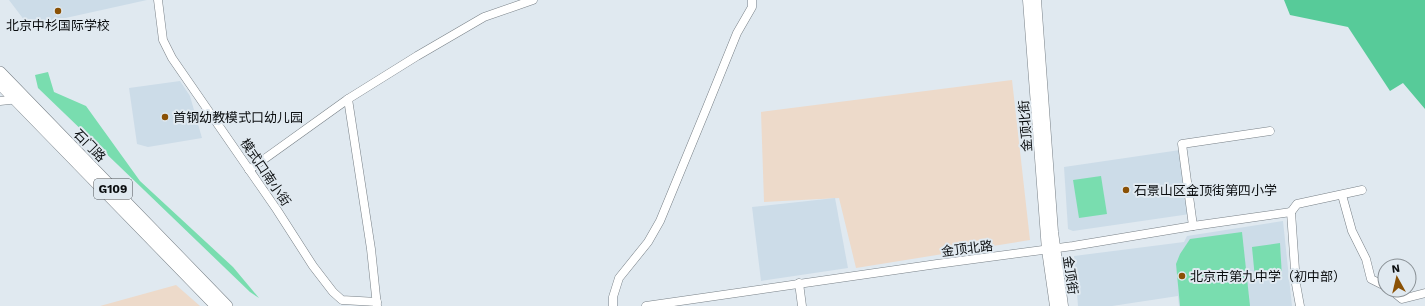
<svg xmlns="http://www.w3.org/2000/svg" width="1425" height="306" viewBox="0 0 1425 306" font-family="'Work Sans','Noto Sans SC',sans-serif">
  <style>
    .commercial { fill: #eddaca }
    .built { fill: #ccdce8 }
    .green { fill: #79ddaf }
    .forest { fill: #57cb99 }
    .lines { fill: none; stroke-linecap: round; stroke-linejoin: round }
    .minor-casing { stroke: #788087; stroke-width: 9 }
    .major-casing { stroke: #788087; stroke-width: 11 }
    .highway-casing { stroke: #788087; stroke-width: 12 }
    .minor { stroke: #fff; stroke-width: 8 }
    .major { stroke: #fff; stroke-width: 10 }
    .highway { stroke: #fff; stroke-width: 11 }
    .poi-dot { fill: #8a5105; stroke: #e0e9f0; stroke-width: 1.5 }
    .labels { text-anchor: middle; stroke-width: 4; stroke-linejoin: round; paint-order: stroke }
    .shield { fill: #e0e9f0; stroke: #4a4f52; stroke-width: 1 }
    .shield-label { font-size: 12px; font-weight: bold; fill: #0a0d0f }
    .poi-label { font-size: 13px; fill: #0a0d0f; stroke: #e0e9f0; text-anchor: start }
    .street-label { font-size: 13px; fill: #0a0d0f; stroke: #e0e9f0 }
  </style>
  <rect width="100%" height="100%" fill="#e0e9f0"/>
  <!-- commercial -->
  <g class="commercial">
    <path d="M 1012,80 L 1030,240 L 856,268 L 839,198 L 764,202 L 761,112 Z"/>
    <path d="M 176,285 L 200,306 L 100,306 Z"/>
  </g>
  <!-- built -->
  <g class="built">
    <path d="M 9,0 L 147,0 L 52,21 L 31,29 Z"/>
    <path d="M 180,81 L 190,96 L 202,138 L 148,147 L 137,144 L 129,88 Z"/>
    <path d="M 1180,150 L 1190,214 L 1073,231 L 1068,229 L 1064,167 Z"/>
    <path d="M 835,198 L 848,268 L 761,281 L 752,207 Z"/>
    <path d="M 1283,221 L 1292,306 L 1179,306 L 1178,296 L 1112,306 L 1078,306 L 1074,256 L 1184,242 L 1187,236 Z"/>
  </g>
  <!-- green -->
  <g class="green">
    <path d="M 48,72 L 54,92 L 86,106 L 140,181 L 233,267 L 259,298 L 250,292 L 38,88 L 35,75 Z"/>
    <path d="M 1101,176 L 1107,214 L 1079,218 L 1073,180 Z"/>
    <path d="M 1242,232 L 1250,306 L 1180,306 L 1176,264 L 1180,254 L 1190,239 Z"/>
    <path d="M 1280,243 L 1282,277 L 1255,279 L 1252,247 Z"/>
  </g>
  <!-- forest -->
  <path class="forest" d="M 1284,0 L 1425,0 L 1425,109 L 1403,83 L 1390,91 L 1348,27 L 1290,15 Z"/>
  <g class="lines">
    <defs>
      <g id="minor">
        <path d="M 158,0 L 163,40 L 172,58 L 277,210 L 313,266 L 333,292 L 342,300 L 377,302"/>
        <path d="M 348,99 L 371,249 L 377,306"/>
        <path d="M 0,101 L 19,99"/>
        <path d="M 249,170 L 348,99 L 417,56 L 484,17 L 533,0"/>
        <path d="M 1342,195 L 1352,231 L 1366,259 L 1371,279 L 1385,286"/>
        <path d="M 1291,212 L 1296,284 L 1300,306"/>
        <path d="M 1291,212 L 1297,204 L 1362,190"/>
        <path d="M 1193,226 L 1182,144 L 1270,131"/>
        <path d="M 799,283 L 802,306"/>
        <path d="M 1391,290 L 1402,299 L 1425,293"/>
        <path d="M 613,306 L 613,297 L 619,278 L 648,242 L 660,221 L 707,107 L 737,33 L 752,7 L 752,0"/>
        <path d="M 646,306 L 937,264 L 1073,246 L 1193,226 L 1291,212"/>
      </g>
      <g id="major">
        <path d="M 1028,0 L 1047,250 L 1055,306"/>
        <path d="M 1036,0 L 1053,232 L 1063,306"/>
      </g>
      <g id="highway">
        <path d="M 0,72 L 227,306"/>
        <path d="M 0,84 L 216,306"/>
      </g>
    </defs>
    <!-- minor casing -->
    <use href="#minor" class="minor-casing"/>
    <!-- major casing -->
    <use href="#major" class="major-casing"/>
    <!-- highway casing -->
    <use href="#highway" class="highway-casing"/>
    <!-- minor -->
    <use href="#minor" class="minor"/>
    <!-- major -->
    <use href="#major" class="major"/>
    <!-- highway -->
    <use href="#highway" class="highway"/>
  </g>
  <!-- markers -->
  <g class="poi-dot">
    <circle cx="58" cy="11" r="4"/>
    <circle cx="165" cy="117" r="4"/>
    <circle cx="1126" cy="190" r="4"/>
    <circle cx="1182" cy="276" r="4"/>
  </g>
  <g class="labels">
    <!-- shield labels -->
    <rect class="shield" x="94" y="179" width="38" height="20" rx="3"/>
    <g class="shield-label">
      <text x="113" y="193">G109</text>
    </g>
    <!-- poi labels -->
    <g class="poi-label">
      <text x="58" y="30" text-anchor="middle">北京中杉国际学校</text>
      <text x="173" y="122">首钢幼教模式口幼儿园</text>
      <text x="1134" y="195">石景山区金顶街第四小学</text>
      <text x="1190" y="281">北京市第九中学（初中部）</text>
    </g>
    <!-- street labels -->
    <g class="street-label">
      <text transform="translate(1025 126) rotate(-94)" y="5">金顶北街</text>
      <text transform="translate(90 145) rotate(46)" y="5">石门路</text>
      <text transform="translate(266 172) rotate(56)" y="5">模式口南小街</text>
      <text transform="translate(967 248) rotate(-7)" y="5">金顶北路</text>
      <text transform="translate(1071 275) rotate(82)" y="5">金顶街</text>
    </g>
  </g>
  <!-- north arrow -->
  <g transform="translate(1397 278) rotate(352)"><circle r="19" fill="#e0e9f0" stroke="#8a9196"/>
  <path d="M0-3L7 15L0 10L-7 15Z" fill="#8a5105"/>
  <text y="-6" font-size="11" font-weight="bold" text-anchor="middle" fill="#0a0d0f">N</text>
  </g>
</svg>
